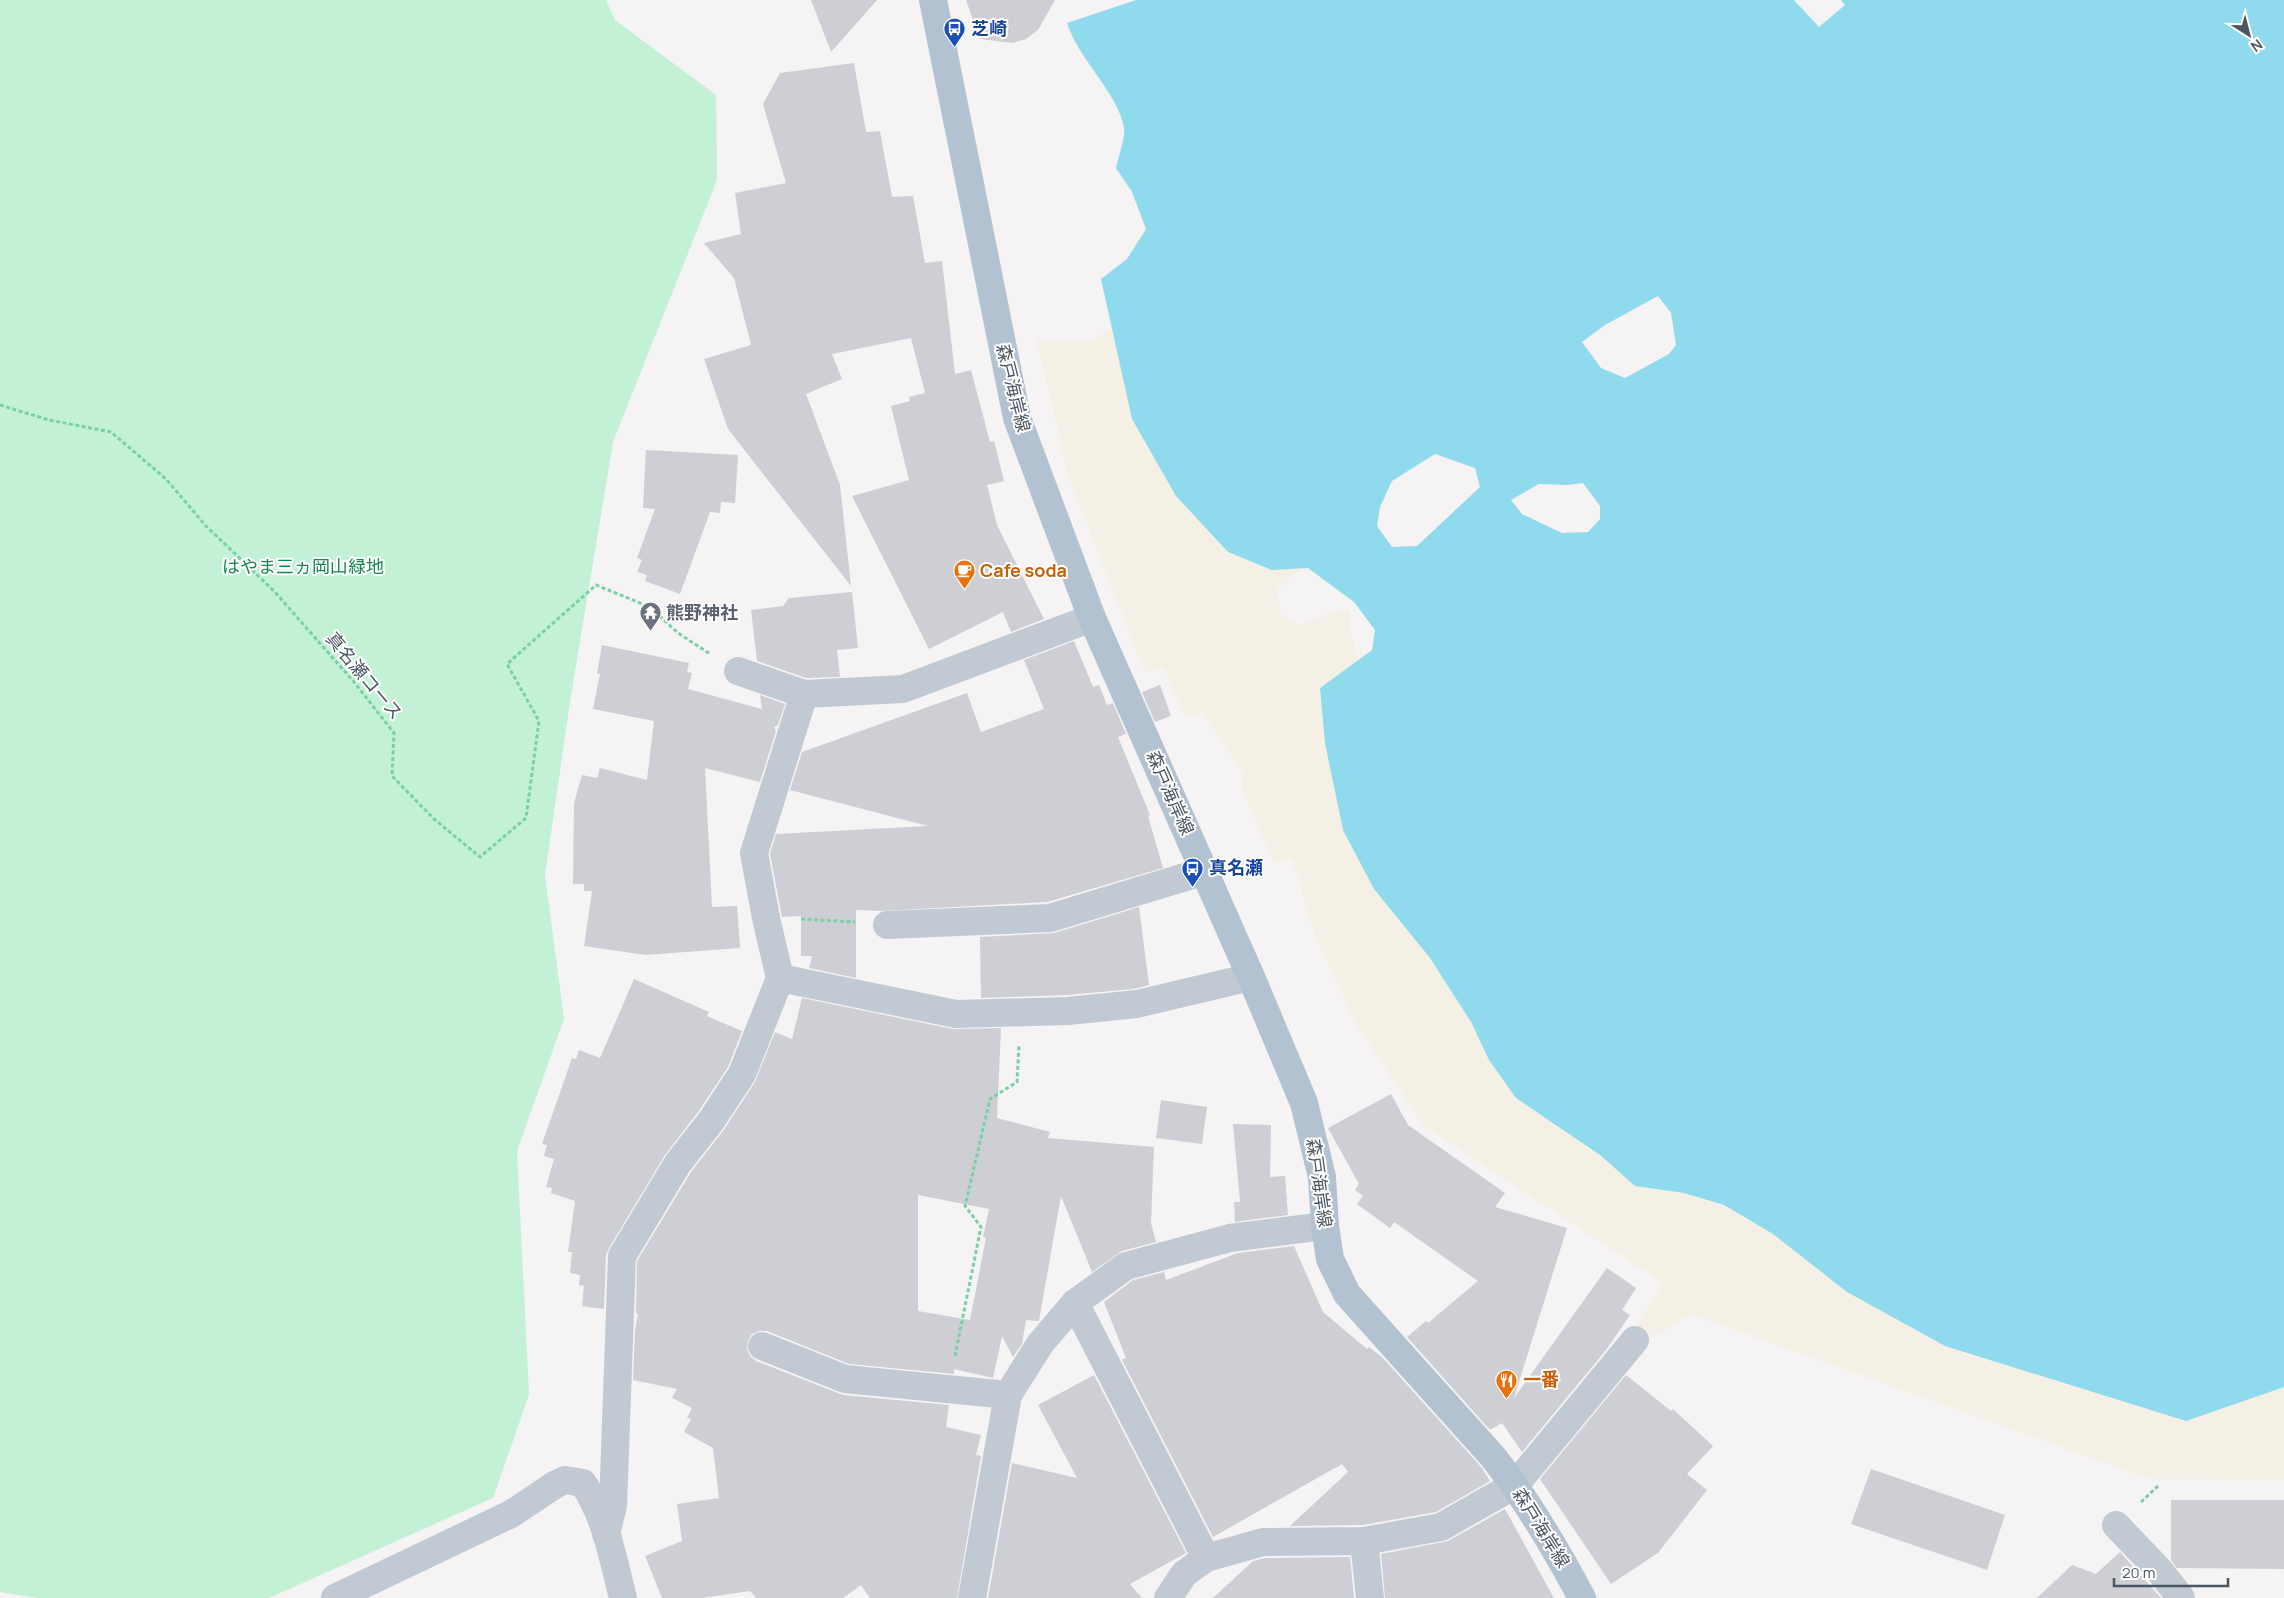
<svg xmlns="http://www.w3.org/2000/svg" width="2284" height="1598" viewBox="0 0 2284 1598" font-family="Manrope,'Noto Sans JP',sans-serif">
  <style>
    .green { fill: #c3f1d5 }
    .sand { fill: #f5f0e5 }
    .water { fill: #90daee; fill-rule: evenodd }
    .building { fill: #cdcfd5; fill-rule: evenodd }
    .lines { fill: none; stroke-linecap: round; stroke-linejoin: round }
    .path { stroke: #7ad0a6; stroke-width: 3; stroke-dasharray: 4 2.5; stroke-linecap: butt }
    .minor { stroke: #c1cad2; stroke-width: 28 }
    .major { stroke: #b3c2d1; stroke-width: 28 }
    .labels { text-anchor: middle; stroke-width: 4; stroke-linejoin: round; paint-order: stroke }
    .transit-label { font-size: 18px; font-weight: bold; fill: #164399; stroke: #fff; text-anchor: start }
    .street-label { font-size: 18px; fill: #4a5661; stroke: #fff }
    .park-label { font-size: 18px; fill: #17864f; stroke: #fff }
    .food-label { font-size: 18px; font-weight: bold; fill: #c56008; stroke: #fff; text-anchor: start }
    .worship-label { font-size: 18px; font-weight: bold; fill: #5b616d; stroke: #fff; text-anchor: start }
  </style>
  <rect width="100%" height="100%" fill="#f5f3f3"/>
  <!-- green -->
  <path class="green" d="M 0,0 L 606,0 L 615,20 L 716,95 L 717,180 L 613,442 L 570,702 L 545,875 L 564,1019 L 517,1151 L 529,1395 L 493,1498 L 269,1598 L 38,1598 L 0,1592 Z"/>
  <!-- sand -->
  <path class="sand" d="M 1134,311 L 1313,560 L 1276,590 L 1281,614 L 1301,625 L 1336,610 L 1350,610 L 1350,632 L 1359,661 L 1320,688 L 1325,743 L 1374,889 L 1430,958 L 1471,1022 L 1489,1060 L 1516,1098 L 1600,1155 L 1635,1186 L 1684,1193 L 1724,1205 L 1773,1234 L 2284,1379 L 2284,1480 L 2151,1479 L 1691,1314 L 1652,1338 L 1636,1327 L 1663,1283 L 1423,1125 L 1357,1025 L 1315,936 L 1292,858 L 1274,863 L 1243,791 L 1242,772 L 1203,711 L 1185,717 L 1164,667 L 1145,673 L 1069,478 L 1037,340 L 1092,341 Z"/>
  <!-- water -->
  <path class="water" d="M 1136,0 L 1794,0 L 1819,27 L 1845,5 L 1841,0 L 2284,0 L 2284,1387 L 2186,1421 L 1945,1346 L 1847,1292 L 1773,1234 L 1724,1205 L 1684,1193 L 1635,1186 L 1600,1155 L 1516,1098 L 1489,1060 L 1471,1022 L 1430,958 L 1374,889 L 1343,830 L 1325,743 L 1320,688 L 1372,650 L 1375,630 L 1354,602 L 1308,568 L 1272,570 L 1228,552 L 1176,496 L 1132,419 L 1101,279 L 1127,259 L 1146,229 L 1132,192 L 1116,168 C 1118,158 1126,136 1124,127 C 1117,92 1079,60 1067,23 ZM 1658,296 L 1671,313 L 1676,345 L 1669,354 L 1625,378 L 1601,368 L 1582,342 L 1605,325 ZM 1435,454 L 1475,468 L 1480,487 L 1417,546 L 1392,547 L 1377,526 L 1380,507 L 1392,481 ZM 1583,483 L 1600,506 L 1600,519 L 1588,532 L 1562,533 L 1522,514 L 1511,500 L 1539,484 L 1567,485 Z"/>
  <!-- building -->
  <g class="building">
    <path d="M 811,0 L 877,0 L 831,52 Z"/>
    <path d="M 966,0 L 1055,0 L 1038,30 L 1026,39 L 1013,43 L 980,39 Z"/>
    <path d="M 854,63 L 866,132 L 880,131 L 892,197 L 913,196 L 925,263 L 942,261 L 955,374 L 971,370 L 990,442 L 994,441 L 1004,481 L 987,485 L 997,525 L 1044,619 L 1011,632 L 1003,612 L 929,649 L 852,496 L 909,480 L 891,406 L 910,401 L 909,397 L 925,393 L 911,338 L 832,354 L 842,379 L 806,394 L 840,485 L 851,586 L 728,429 L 704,359 L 751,345 L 734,278 L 704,243 L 741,234 L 735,193 L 786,183 L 763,104 L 780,73 Z"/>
    <path d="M 646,450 L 738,455 L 735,503 L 721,502 L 720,513 L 710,512 L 680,594 L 645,581 L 647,575 L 637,572 L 642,560 L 637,558 L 655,509 L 643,508 Z"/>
    <path d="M 852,592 L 858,648 L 837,650 L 840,677 L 806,678 L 757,661 L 751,610 L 783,606 L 789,598 Z"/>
    <path d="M 1074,641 L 1093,687 L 1099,685 L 1107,705 L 1113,703 L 1126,734 L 1118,737 L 1150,815 L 1148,816 L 1163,868 L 1047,902 L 882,911 L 856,910 L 856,978 L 809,968 L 812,956 L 801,956 L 801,916 L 782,917 L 770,854 L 776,834 L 928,826 L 790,790 L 802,752 L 967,693 L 981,732 L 1044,709 L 1024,660 Z"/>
    <path d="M 602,645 L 689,663 L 687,672 L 692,673 L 688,689 L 762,709 L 760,695 L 785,704 L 778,725 L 774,727 L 776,731 L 760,782 L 705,768 L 712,907 L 737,906 L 740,948 L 645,955 L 584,946 L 592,891 L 584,891 L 584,884 L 573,884 L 574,803 L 582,775 L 597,778 L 600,768 L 647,780 L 654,721 L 593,709 L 600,674 L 597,674 Z"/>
    <path d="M 1160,685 L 1171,716 L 1155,722 L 1142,692 Z"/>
    <path d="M 1139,907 L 1149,985 L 1134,989 L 1067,995 L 981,998 L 980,937 L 1054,933 Z"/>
    <path d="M 634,979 L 709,1012 L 707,1016 L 742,1031 L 728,1067 L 698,1112 L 665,1155 L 609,1248 L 606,1255 L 604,1309 L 582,1306 L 584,1286 L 579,1285 L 580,1275 L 570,1273 L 572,1252 L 568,1252 L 575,1201 L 551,1193 L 552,1188 L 546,1187 L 554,1159 L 544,1156 L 547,1145 L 542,1144 L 572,1058 L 576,1059 L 579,1050 L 600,1058 Z"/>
    <path d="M 802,998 L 953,1029 L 1001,1028 L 997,1118 L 1050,1132 L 1048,1138 L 1154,1147 L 1151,1223 L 1156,1242 L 1122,1251 L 1092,1272 L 1061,1196 L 1039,1321 L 1026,1320 L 1022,1344 L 1013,1357 L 1002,1336 L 993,1378 L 954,1369 L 954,1374 L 849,1364 L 767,1331 L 759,1331 L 752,1334 L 748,1340 L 747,1349 L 750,1356 L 756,1361 L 843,1395 L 949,1405 L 946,1427 L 981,1435 L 976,1455 L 981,1456 L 957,1598 L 870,1598 L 861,1585 L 843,1598 L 756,1598 L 750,1591 L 702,1598 L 662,1598 L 645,1556 L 682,1541 L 677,1504 L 719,1498 L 713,1448 L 684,1432 L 691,1419 L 687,1418 L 692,1408 L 672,1398 L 677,1389 L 633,1380 L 635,1331 L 638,1314 L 636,1313 L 637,1261 L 691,1172 L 723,1131 L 755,1082 L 775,1032 L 792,1039 ZM 918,1195 L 989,1209 L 983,1237 L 986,1238 L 970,1320 L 918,1311 Z"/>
    <path d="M 1391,1094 L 1408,1125 L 1505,1193 L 1495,1207 L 1567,1228 L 1514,1398 L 1607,1268 L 1636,1288 L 1622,1310 L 1630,1315 L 1606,1350 L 1522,1452 L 1502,1423 L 1490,1430 L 1407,1337 L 1426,1321 L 1428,1323 L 1478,1281 L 1394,1222 L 1390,1228 L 1357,1204 L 1363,1196 L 1355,1190 L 1359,1184 L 1328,1128 Z"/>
    <path d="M 1161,1100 L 1207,1107 L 1202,1144 L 1156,1138 Z"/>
    <path d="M 1233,1124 L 1271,1125 L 1270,1177 L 1285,1176 L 1288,1215 L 1235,1222 L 1234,1202 L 1240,1202 Z"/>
    <path d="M 1294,1246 L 1323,1312 L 1367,1349 L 1369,1347 L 1383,1358 L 1482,1468 L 1490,1481 L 1436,1512 L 1363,1525 L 1290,1526 L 1348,1472 L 1342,1464 L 1213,1537 L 1122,1360 L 1126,1358 L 1104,1302 L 1133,1280 L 1164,1272 L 1166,1280 L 1238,1253 Z"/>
    <path d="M 1094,1375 L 1186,1553 L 1130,1584 L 1142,1598 L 988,1598 L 1012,1463 L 1077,1478 L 1038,1405 Z"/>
    <path d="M 1626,1375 L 1671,1411 L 1673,1409 L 1713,1446 L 1687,1474 L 1707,1490 L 1658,1553 L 1611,1584 L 1540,1479 Z"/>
    <path d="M 1871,1469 L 2005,1515 L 1987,1570 L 1851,1524 Z"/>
    <path d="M 2171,1500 L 2284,1500 L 2284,1569 L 2177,1568 L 2171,1560 Z"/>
    <path d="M 1505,1509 L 1554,1598 L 1385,1598 L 1381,1554 L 1448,1541 Z"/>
    <path d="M 2120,1552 L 2161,1598 L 2037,1598 L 2072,1565 L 2096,1574 Z"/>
    <path d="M 1350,1557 L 1354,1598 L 1213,1598 L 1253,1561 L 1265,1558 Z"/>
  </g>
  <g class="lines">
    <!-- path -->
    <g class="path">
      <path d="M 0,405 L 49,420 L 111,432 L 166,479 L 206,526 L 274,591 L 354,682 L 394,733 L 392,776 L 434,819 L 480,857 L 526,818 L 539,721 L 507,664 L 596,585 L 650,607 L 678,633 L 710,654"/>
      <path d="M 801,919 L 855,922"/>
      <path d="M 955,1356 L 981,1227 L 965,1206 L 990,1099 L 1017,1082 L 1019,1045"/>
      <path d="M 2141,1502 L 2158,1486"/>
    </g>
    <!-- minor -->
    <g class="minor">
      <path d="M 738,671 L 804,694 L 903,689 L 1092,618"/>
      <path d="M 887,925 L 1050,918 L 1205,871"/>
      <path d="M 780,978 L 956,1014 L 1068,1011 L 1137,1004 L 1251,977"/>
      <path d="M 1075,1303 L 1206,1558"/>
      <path d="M 762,1346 L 845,1379 L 1008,1395"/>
      <path d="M 2116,1525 L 2159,1570 L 2181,1598"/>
      <path d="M 606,1534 L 613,1506 L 622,1256 L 678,1163 L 711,1121 L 742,1074 L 780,978 L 766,918 L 754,853 L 804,694"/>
      <path d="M 1364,1541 L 1370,1598"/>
      <path d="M 335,1598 L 511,1514 L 556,1484 L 565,1480 L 583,1483 C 606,1517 613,1559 623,1598"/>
      <path d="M 972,1598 L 1008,1395 L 1040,1344 L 1075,1303 L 1126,1266 L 1230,1238 L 1325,1226"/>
      <path d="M 1168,1598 L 1184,1574 L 1206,1558 L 1263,1542 L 1364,1541 L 1441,1527 L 1515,1485 L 1635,1340"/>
    </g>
    <!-- major -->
    <path class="major" d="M 933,0 L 1017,418 L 1092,618 L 1251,977 L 1304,1103 L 1322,1177 L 1325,1226 L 1330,1259 L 1347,1294 L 1494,1458 C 1528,1502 1556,1549 1582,1598"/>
  </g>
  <!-- icons -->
  <defs>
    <symbol id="bus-pin" viewBox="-11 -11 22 30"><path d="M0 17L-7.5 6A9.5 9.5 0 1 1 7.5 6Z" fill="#1a4fb4" stroke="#fff"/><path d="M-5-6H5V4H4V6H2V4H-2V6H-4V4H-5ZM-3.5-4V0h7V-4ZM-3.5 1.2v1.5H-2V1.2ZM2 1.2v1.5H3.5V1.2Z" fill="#fff"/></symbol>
    <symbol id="cafe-pin" viewBox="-11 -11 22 30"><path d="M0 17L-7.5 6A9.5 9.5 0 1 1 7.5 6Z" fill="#e8710a" stroke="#fff"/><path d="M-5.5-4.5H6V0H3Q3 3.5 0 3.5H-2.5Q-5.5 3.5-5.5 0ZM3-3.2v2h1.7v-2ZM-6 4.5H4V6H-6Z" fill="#fff"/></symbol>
    <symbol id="temple-pin" viewBox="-11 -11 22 30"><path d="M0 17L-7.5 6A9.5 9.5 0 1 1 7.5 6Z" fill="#6b7280" stroke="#fff"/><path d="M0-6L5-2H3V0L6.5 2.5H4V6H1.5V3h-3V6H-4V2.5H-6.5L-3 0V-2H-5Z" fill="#fff"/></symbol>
    <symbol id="restaurant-pin" viewBox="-11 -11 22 30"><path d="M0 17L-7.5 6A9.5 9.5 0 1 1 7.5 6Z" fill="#e8710a" stroke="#fff"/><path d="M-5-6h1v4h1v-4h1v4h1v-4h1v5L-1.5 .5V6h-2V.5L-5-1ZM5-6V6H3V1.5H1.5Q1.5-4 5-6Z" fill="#fff"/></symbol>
  </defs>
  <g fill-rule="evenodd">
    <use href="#bus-pin" x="942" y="16" width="25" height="34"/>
    <use href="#cafe-pin" x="952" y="558" width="25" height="34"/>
    <use href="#temple-pin" x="638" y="600" width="25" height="34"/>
    <use href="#bus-pin" x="1180" y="856" width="25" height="34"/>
    <use href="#restaurant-pin" x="1494" y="1368" width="25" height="34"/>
  </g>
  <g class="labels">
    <!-- transit labels -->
    <g class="transit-label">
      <text x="971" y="35">芝崎</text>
      <text x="1209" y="874">真名瀬</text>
    </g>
    <!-- street labels -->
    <g class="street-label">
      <text transform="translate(1013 388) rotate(76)" y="6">森戸海岸線</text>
      <text transform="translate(364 676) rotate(50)" y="6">真名瀬コース</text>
      <text transform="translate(1170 793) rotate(66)" y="6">森戸海岸線</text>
      <text transform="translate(1319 1183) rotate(82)" y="6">森戸海岸線</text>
      <text transform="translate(1541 1528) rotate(58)" y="6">森戸海岸線</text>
    </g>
    <!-- park labels -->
    <g class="park-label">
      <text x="303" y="573">はやま三ヵ岡山緑地</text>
    </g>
    <!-- food labels -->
    <g class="food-label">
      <text x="980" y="577">Cafe soda</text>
      <text x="1523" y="1386">一番</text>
    </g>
    <!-- worship labels -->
    <g class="worship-label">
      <text x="666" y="619">熊野神社</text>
    </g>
  </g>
  <!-- north arrow -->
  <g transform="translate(2249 35) rotate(144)" stroke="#ffffff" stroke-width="4" paint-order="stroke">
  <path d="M0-4L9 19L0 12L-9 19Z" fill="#4a5661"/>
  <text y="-8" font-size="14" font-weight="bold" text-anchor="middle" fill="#4a5661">N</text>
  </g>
  <!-- scale -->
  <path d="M2114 1578v8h114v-8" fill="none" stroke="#4a5661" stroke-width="2.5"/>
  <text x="2122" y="1578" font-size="15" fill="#4a5661" stroke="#ffffff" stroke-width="4" paint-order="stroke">20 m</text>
</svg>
